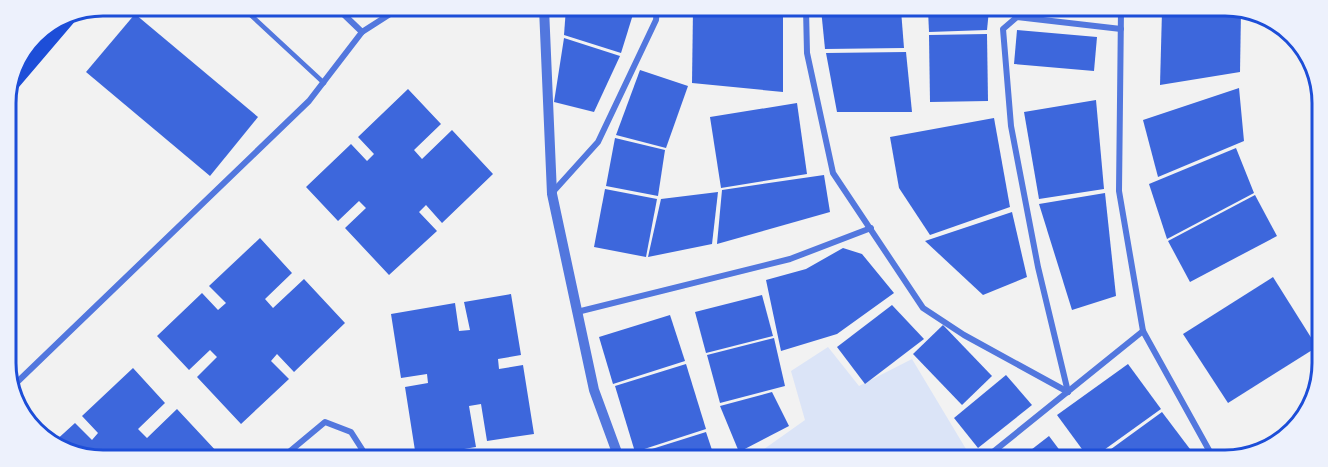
<svg xmlns="http://www.w3.org/2000/svg" width="1328" height="467" viewBox="0 0 1328 467" font-family="Arial,sans-serif">
  <style>
    .green { fill: #dbe4f7 }
    .building { fill: #3d67dc }
    .lines { fill: none; stroke-linecap: round; stroke-linejoin: round }
    .service { stroke: #5277de; stroke-width: 4.5 }
    .minor { stroke: #5277de; stroke-width: 6 }
    .tertiary { stroke: #5277de; stroke-width: 10 }
    .secondary { stroke: #1d4ed8; stroke-width: 12 }
    .rim { fill: none; stroke: #1d4ed8; stroke-width: 3 }
  </style>
  <rect width="100%" height="100%" fill="#f2f2f2"/>
  <!-- green -->
  <path class="green" d="M 828,347 L 859,386 L 912,359 L 972,459 L 750,459 L 805,420 L 791,371 Z"/>
  <!-- building -->
  <g class="building">
    <path d="M 566,8 L 635,8 L 621,53 L 564,35 Z"/>
    <path d="M 693,9 L 783,9 L 783,92 L 692,83 Z"/>
    <path d="M 821,9 L 901,10 L 904,48 L 825,49 Z"/>
    <path d="M 928,10 L 989,10 L 987,30 L 929,32 Z"/>
    <path d="M 1162,11 L 1241,11 L 1240,72 L 1160,85 Z"/>
    <path d="M 135,14 L 258,117 L 210,176 L 86,72 Z"/>
    <path d="M 1017,30 L 1097,37 L 1094,71 L 1014,64 Z"/>
    <path d="M 987,34 L 988,101 L 930,102 L 929,35 Z"/>
    <path d="M 564,38 L 620,56 L 594,112 L 554,102 Z"/>
    <path d="M 906,52 L 912,112 L 837,112 L 826,53 Z"/>
    <path d="M 640,70 L 688,86 L 666,148 L 616,135 Z"/>
    <path d="M 1239,88 L 1244,141 L 1158,177 L 1143,120 Z"/>
    <path d="M 408,89 L 441,124 L 414,150 L 422,159 L 452,130 L 493,174 L 442,223 L 426,205 L 419,212 L 437,231 L 389,275 L 345,228 L 366,208 L 359,201 L 338,221 L 306,187 L 351,144 L 367,161 L 374,154 L 358,137 Z"/>
    <path d="M 1096,100 L 1104,189 L 1039,199 L 1024,112 Z"/>
    <path d="M 797,103 L 807,174 L 721,188 L 710,117 Z"/>
    <path d="M 994,118 L 1010,207 L 930,235 L 899,188 L 890,137 Z"/>
    <path d="M 615,138 L 665,150 L 658,196 L 606,186 Z"/>
    <path d="M 1236,148 L 1254,193 L 1167,239 L 1149,184 Z"/>
    <path d="M 824,175 L 830,212 L 717,244 L 722,190 Z"/>
    <path d="M 605,189 L 657,199 L 646,257 L 594,247 Z"/>
    <path d="M 718,192 L 712,244 L 648,257 L 661,199 Z"/>
    <path d="M 1105,193 L 1116,296 L 1072,310 L 1039,204 Z"/>
    <path d="M 1255,195 L 1277,236 L 1190,282 L 1168,241 Z"/>
    <path d="M 1012,212 L 1027,277 L 983,295 L 925,241 Z"/>
    <path d="M 260,238 L 292,273 L 265,299 L 273,308 L 304,279 L 345,323 L 294,372 L 277,354 L 271,361 L 289,379 L 241,424 L 197,377 L 217,357 L 210,350 L 189,370 L 157,336 L 202,293 L 218,310 L 226,303 L 209,286 Z"/>
    <path d="M 843,248 L 862,254 L 894,293 L 837,334 L 781,351 L 766,280 L 806,269 Z"/>
    <path d="M 1273,277 L 1317,347 L 1228,403 L 1183,334 Z"/>
    <path d="M 511,294 L 521,355 L 498,359 L 499,369 L 523,365 L 534,434 L 487,441 L 481,404 L 469,406 L 476,447 L 416,457 L 405,387 L 428,383 L 427,374 L 401,378 L 391,314 L 455,303 L 459,331 L 470,330 L 464,302 Z"/>
    <path d="M 762,295 L 773,336 L 706,353 L 695,312 Z"/>
    <path d="M 892,305 L 924,339 L 865,384 L 837,347 Z"/>
    <path d="M 670,315 L 685,361 L 613,384 L 599,337 Z"/>
    <path d="M 943,325 L 992,376 L 962,405 L 913,354 Z"/>
    <path d="M 774,338 L 785,386 L 720,403 L 707,355 Z"/>
    <path d="M 686,364 L 706,429 L 635,452 L 615,386 Z"/>
    <path d="M 1128,364 L 1161,409 L 1090,460 L 1057,415 Z"/>
    <path d="M 133,368 L 165,403 L 138,429 L 147,438 L 177,409 L 218,453 L 214,457 L 72,456 L 53,443 L 75,423 L 92,440 L 98,433 L 82,416 Z"/>
    <path d="M 1006,375 L 1032,405 L 978,448 L 954,418 Z"/>
    <path d="M 772,392 L 789,426 L 739,452 L 720,406 Z"/>
    <path d="M 1162,412 L 1199,461 L 1096,460 Z"/>
    <path d="M 706,432 L 715,459 L 637,458 L 636,454 Z"/>
    <path d="M 1049,436 L 1067,460 L 1018,460 Z"/>
  </g>
  <g class="lines">
    <!-- service -->
    <g class="service">
      <path d="M 242,7 L 324,83"/>
      <path d="M 42,29 L 51,38"/>
    </g>
    <!-- minor -->
    <g class="minor">
      <path d="M 336,7 L 362,32 L 401,7"/>
      <path d="M 806,9 L 807,53 L 833,173 L 923,308 L 964,335 L 1068,392"/>
      <path d="M 1121,10 L 1119,191 L 1143,331 L 1215,461"/>
      <path d="M 552,193 L 598,142 L 656,20 L 657,8"/>
      <path d="M 577,312 L 790,259 L 871,228"/>
      <path d="M 11,388 L 309,101 L 362,32"/>
      <path d="M 1068,392 L 1038,267 L 1011,126 L 1003,29 L 1017,17 L 1121,29"/>
      <path d="M 283,457 L 325,422 L 351,432 L 367,457"/>
      <path d="M 983,460 L 1143,331"/>
    </g>
    <!-- tertiary -->
    <path class="tertiary" d="M 544,8 L 552,194 L 594,390 L 619,458"/>
    <!-- secondary -->
    <path class="secondary" d="M 11,87 L 69,19"/>
  </g>
  <!-- crop -->
  <path d="M0 0H1328V467H0ZM103 16H1225A87 87 0 0 1 1312 103V363A87 87 0 0 1 1225 450H103A87 87 0 0 1 16 363V103A87 87 0 0 1 103 16Z" fill="#edf1fc" fill-rule="evenodd"/>
  <path class="rim" d="M103 16H1225A87 87 0 0 1 1312 103V363A87 87 0 0 1 1225 450H103A87 87 0 0 1 16 363V103A87 87 0 0 1 103 16Z"/>
</svg>
